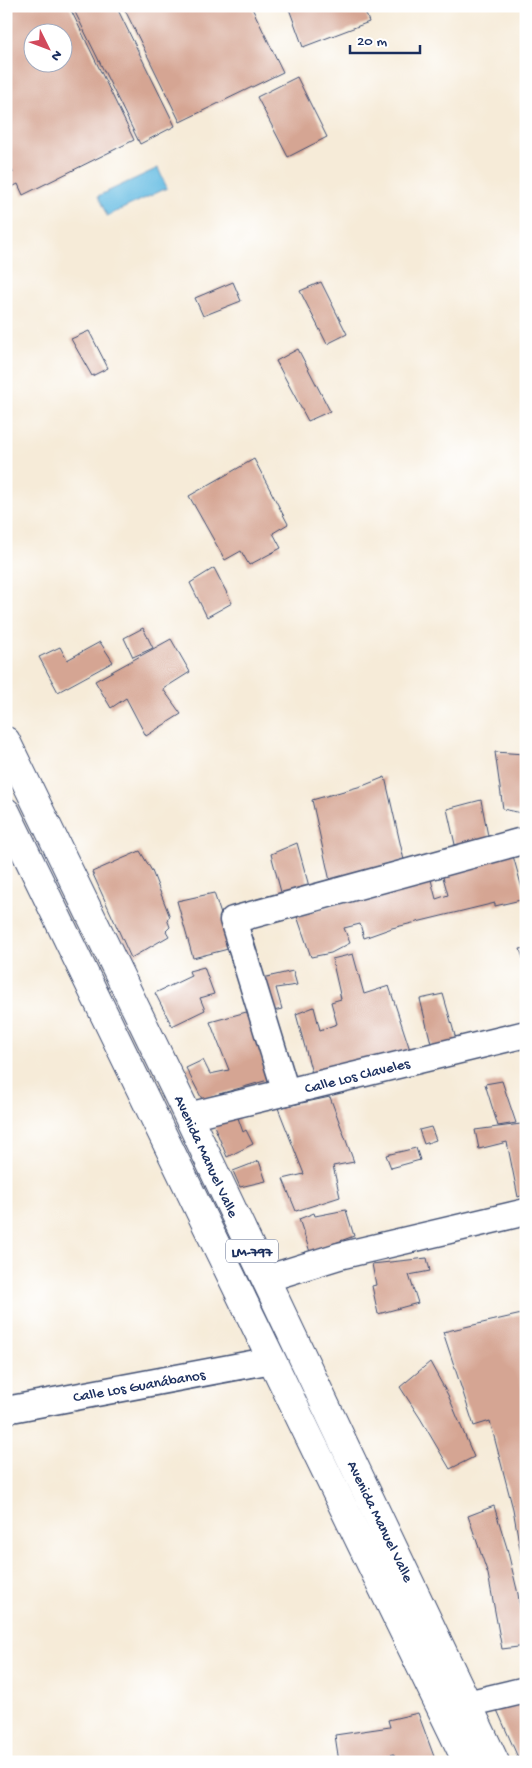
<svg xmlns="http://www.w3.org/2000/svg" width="532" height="1768" viewBox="0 0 532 1768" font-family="'Gochi Hand',sans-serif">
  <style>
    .water { fill: #65bce2; stroke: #4076a0 }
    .building { fill: #d5a593; fill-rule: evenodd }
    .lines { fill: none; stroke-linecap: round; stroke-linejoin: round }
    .minor-casing { stroke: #3c4b70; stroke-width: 29 }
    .primary-casing { stroke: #3c4b70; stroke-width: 30 }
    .minor { stroke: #fff; stroke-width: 26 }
    .primary { stroke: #fff; stroke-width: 28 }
    .labels { text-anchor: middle; stroke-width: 4; stroke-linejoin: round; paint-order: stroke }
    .shield { fill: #fff; stroke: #5f6d8e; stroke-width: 1 }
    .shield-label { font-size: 14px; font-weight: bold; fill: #1b2f5e }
    .street-label { font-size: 15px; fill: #1b2f5e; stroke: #fff }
  </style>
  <rect width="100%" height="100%" fill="#fff"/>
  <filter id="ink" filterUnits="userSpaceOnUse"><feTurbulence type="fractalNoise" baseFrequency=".02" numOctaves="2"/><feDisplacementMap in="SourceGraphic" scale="10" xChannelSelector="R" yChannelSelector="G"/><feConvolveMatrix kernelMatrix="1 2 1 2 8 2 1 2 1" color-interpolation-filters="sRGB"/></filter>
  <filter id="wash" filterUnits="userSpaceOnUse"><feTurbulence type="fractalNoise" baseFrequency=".0096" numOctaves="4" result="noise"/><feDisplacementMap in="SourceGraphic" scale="20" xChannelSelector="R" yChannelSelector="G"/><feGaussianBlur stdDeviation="1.12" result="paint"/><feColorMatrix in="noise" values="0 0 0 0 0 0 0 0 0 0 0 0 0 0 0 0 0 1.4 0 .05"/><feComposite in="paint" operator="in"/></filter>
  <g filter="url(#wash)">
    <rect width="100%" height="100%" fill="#f6ebd8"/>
    <!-- water -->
    <path class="water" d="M 158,168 L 167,188 L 107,216 L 98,196 Z"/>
    <g id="blocks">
      <!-- building -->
      <g class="building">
        <path d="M 6,6 L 69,6 L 134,140 L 23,195 L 18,184 L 6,190 L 6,161 L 13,173 L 6,159 ZM 32,32 L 62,32 L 62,62 L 32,62 Z"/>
        <path d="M 72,6 L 116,6 L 175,126 L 140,144 Z"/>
        <path d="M 123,6 L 251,6 L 283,72 L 180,122 Z"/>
        <path d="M 288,6 L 363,6 L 369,22 L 303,47 Z"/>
        <path d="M 297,77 L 327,137 L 288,157 L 257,97 Z"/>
        <path d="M 233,282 L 241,301 L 203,316 L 195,298 Z"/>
        <path d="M 321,282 L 347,334 L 327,344 L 300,291 Z"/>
        <path d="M 89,331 L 108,368 L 92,376 L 71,339 Z"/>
        <path d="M 298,349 L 330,411 L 308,421 L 276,361 Z"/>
        <path d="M 254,459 L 288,524 L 273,533 L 281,548 L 249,565 L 241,551 L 225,560 L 189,496 Z"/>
        <path d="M 214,568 L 232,603 L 207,617 L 190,583 Z"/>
        <path d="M 143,628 L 153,648 L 133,657 L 124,638 Z"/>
        <path d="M 171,639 L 190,672 L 163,689 L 181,714 L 146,736 L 126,698 L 111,708 L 95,681 Z"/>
        <path d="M 100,642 L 113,662 L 58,692 L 39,657 L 60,647 L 67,660 Z"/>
        <path d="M 495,752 L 524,754 L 526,814 L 503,809 Z"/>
        <path d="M 385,777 L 404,860 L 330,881 L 312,800 L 365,785 Z"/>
        <path d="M 481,800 L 489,841 L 456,849 L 447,809 Z"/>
        <path d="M 297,843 L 310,890 L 282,896 L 271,854 Z"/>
        <path d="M 140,851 L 152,871 L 170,917 L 167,919 L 170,927 L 166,931 L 169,936 L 131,958 L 92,872 Z"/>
        <path d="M 512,852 L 525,899 L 495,906 L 495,903 L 392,928 L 364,938 L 360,924 L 344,928 L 350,943 L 331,953 L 311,957 L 297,916 L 430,876 L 436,899 L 448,895 L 441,870 Z"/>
        <path d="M 214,893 L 232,948 L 193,958 L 177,901 Z"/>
        <path d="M 526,948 L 526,964 L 525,964 L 520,949 Z"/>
        <path d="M 353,954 L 364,994 L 389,986 L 412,1056 L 313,1077 L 296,1014 L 314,1007 L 320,1030 L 337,1024 L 331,1002 L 341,999 L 332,959 Z"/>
        <path d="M 204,967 L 214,994 L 200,998 L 205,1010 L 172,1026 L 155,993 L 191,976 L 189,971 Z"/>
        <path d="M 293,971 L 297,985 L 276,988 L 282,1009 L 265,1013 L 254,980 Z"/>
        <path d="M 443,994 L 458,1046 L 433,1051 L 420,999 Z"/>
        <path d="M 250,1011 L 268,1080 L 202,1099 L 186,1068 L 203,1060 L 210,1074 L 229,1070 L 210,1022 Z"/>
        <path d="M 502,1081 L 516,1123 L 498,1126 L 485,1084 Z"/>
        <path d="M 330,1097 L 354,1162 L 333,1166 L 340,1197 L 296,1211 L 283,1179 L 304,1174 L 278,1108 Z"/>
        <path d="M 237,1115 L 243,1132 L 246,1130 L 253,1144 L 227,1157 L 213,1123 Z"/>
        <path d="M 521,1124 L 526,1146 L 526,1194 L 518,1197 L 507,1142 L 479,1149 L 475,1130 Z"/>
        <path d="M 431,1127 L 436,1140 L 424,1144 L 419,1130 Z"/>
        <path d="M 416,1148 L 420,1160 L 391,1168 L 386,1155 Z"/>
        <path d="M 259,1161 L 266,1181 L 240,1187 L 233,1171 Z"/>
        <path d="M 346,1210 L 354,1236 L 310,1252 L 299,1219 L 314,1213 L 315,1216 Z"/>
        <path d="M 427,1258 L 430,1271 L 409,1275 L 418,1303 L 378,1314 L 372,1286 L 376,1285 L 372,1264 Z"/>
        <path d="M 526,1313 L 526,1576 L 525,1576 L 513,1509 L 490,1421 L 474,1426 L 443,1332 Z"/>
        <path d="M 430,1362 L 448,1395 L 474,1457 L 450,1469 L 420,1418 L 400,1387 Z"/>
        <path d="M 494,1506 L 507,1548 L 518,1594 L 526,1646 L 502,1649 L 488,1574 L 468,1516 Z"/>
        <path d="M 526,1696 L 526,1762 L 520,1762 L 494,1703 Z"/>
        <path d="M 418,1713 L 436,1762 L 395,1762 L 394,1754 L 377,1758 L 378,1762 L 339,1762 L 335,1735 L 390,1727 L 388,1720 Z"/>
      </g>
    </g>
  </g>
  <g filter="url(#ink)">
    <use href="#blocks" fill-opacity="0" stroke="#3c4b70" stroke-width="1"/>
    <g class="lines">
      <defs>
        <g id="minor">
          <path d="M 286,1092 L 233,920 L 526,840"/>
          <path d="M 188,1116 L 526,1034"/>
          <path d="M 265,1279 L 339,1256 L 526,1212"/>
          <path d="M 6,1410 L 272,1360"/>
          <path d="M 446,1709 L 526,1690"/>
        </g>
        <g id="primary">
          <path d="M 6,741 L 188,1116 L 495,1762"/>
          <path d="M 6,812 L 467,1762"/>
        </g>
      </defs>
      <!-- minor casing -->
      <use href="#minor" class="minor-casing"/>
      <!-- primary casing -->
      <use href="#primary" class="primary-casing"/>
      <!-- minor -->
      <use href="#minor" class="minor"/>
      <!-- primary -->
      <use href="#primary" class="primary"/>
    </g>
  </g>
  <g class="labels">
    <!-- shield labels -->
    <rect class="shield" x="226" y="1239.5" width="52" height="23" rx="4"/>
    <g class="shield-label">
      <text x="252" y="1256">LM-797</text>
    </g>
    <!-- street labels -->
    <g class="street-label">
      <text transform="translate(357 1075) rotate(-14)" y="5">Calle Los Claveles</text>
      <text transform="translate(207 1156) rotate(65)" y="5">Avenida Manuel Valle</text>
      <text transform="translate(139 1385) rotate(-10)" y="5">Calle Los Guanábanos</text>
      <text transform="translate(381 1521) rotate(64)" y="5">Avenida Manuel Valle</text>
    </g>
  </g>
  <!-- margin -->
  <rect width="532" height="1768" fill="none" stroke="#fff" stroke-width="25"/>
  <!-- north arrow -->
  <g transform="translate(48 48) rotate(132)"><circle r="24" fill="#ffffff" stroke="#a4acbf"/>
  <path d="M0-4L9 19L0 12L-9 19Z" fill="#d1495b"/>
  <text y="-8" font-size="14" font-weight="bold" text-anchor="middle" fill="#1b2f5e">N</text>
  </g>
  <!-- scale -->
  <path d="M350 45v8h70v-8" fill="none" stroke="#1b2f5e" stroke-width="2.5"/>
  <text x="357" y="45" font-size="15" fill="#1b2f5e" stroke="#ffffff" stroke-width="4" paint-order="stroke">20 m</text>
</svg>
